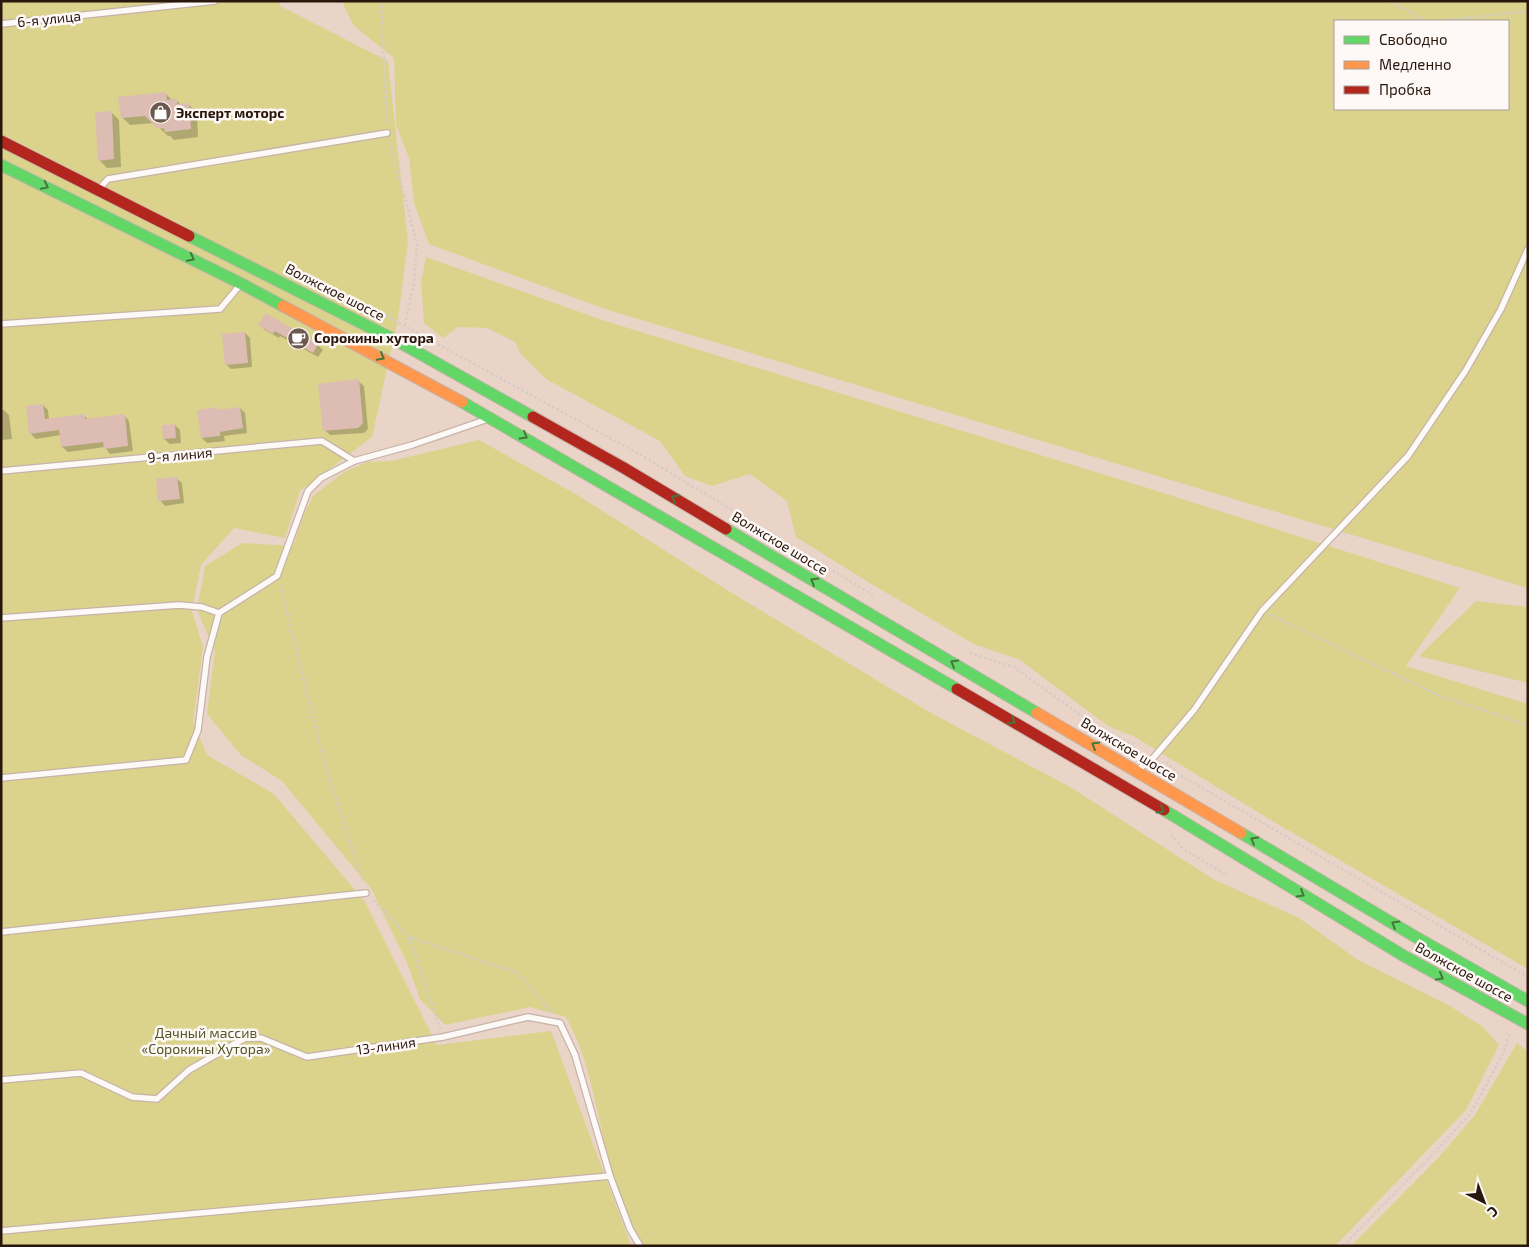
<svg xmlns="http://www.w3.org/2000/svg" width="1529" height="1247" viewBox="0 0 1529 1247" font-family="'Exo 2',sans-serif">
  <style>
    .green { fill: #dbd38c; fill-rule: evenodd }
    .shadow { fill: #0003 }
    .building { fill: #dcbcb3 }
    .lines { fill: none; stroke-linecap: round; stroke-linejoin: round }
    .lane-casing { stroke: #c6b3a8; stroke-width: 8 }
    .fast-casing { stroke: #c6b3a8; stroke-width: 13 }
    .slow-casing { stroke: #c6b3a8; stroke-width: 13 }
    .jam-casing { stroke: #c6b3a8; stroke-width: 13 }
    .path { stroke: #d3ccc8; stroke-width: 2.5; stroke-dasharray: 2.5 2.5; stroke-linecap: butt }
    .lane { stroke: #fcf9f7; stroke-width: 5.5 }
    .fast { stroke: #63d668; stroke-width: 11 }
    .slow { stroke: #ff974d; stroke-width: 11 }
    .jam { stroke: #b3261e; stroke-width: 11 }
    .oneway { stroke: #46763a }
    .labels { text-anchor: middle; stroke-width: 5; stroke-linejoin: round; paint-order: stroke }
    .street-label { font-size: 14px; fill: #29170d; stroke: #fef9f6 }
    .poi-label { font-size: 14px; font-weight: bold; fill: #29170d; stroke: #fef9f6; text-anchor: start }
    .park-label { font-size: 14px; fill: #535524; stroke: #fef9f6 }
  </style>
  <rect width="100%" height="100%" fill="#ead4c8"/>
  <!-- green -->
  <g class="green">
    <path d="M 1,1 L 280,1 L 280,6 L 388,61 L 408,242 L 398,319 L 372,437 L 300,491 L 285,538 L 234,528 L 201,565 L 192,611 L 203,647 L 193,722 L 207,755 L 274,794 L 365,902 L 437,1045 L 551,1031 L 631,1246 L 1,1246 Z"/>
    <path d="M 342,1 L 1528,1 L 1528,588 L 605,309 L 429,244 L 414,203 L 409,158 L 396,125 L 394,58 L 353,25 ZM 1335,21 L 1508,21 L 1508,109 L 1335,109 Z"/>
    <path d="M 426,257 L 602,320 L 1154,490 L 1460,588 L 1406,666 L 1528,704 L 1528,969 L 1279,825 L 1135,737 L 1108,726 L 1020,660 L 974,644 L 868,582 L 796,537 L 787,501 L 750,474 L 712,486 L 685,476 L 660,441 L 546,379 L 520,353 L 515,342 L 487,328 L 458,327 L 443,338 L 424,323 L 421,282 Z"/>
    <path d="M 479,440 L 579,496 L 727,590 L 931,713 L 1072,788 L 1213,879 L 1299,918 L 1358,960 L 1448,1005 L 1482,1026 L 1499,1045 L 1466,1110 L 1335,1246 L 645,1246 C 607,1191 603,1118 583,1056 C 579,1042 572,1029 566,1017 L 530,1007 L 445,1025 L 420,999 L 407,963 L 372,890 L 282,781 L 241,755 L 207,714 L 215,651 L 197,610 L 205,566 L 242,543 L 293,546 L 304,514 L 313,496 L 344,472 L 367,462 L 392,461 Z"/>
    <path d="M 1476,601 L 1528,607 L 1528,683 L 1419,656 Z"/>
    <path d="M 1517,1043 L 1528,1052 L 1528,1246 L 1351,1246 L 1439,1157 L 1475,1115 Z"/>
  </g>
  <!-- shadow -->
  <g class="shadow">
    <path d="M 166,94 L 173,101 L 176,100 L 181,105 L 189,105 L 197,113 L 198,137 L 174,140 L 170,136 L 168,136 L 154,123 L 130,125 L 122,117 Z"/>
    <path d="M 111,112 L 119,120 L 121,167 L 107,168 L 99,160 Z"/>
    <path d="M 266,314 L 318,345 L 323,350 L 318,357 L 280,336 L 279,338 L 265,330 L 260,325 Z"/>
    <path d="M 245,333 L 250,338 L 252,367 L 231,369 L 226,364 Z"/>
    <path d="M 358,381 L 364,386 L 368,429 L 364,433 L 330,435 L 325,430 Z"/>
    <path d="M 43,405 L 48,410 L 49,420 L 84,415 L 88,420 L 124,415 L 129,421 L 133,451 L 110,454 L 105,447 L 68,452 L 62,447 L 61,435 L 36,439 L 30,433 Z"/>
    <path d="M 240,408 L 245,413 L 247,433 L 224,436 L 225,441 L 207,443 L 202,438 L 217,409 L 219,411 Z"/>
    <path d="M 1,410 L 4,410 L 9,415 L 12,439 L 1,440 Z"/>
    <path d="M 175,425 L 180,430 L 181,443 L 170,444 L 164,439 Z"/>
    <path d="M 176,478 L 182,483 L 184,503 L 165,506 L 160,500 Z"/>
  </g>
  <!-- building -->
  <g class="building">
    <path d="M 166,92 L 167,100 L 177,99 L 177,104 L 189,103 L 191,129 L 165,132 L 164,128 L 158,129 L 145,116 L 121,118 L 118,97 Z"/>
    <path d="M 112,111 L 114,159 L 98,161 L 95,112 Z"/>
    <path d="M 266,313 L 318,344 L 313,353 L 275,331 L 273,334 L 258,325 Z"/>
    <path d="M 245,332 L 248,363 L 225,365 L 222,334 Z"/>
    <path d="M 359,379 L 363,423 L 358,428 L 323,431 L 318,384 Z"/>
    <path d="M 43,404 L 45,419 L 85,414 L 85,419 L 125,414 L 128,446 L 104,449 L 103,442 L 61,447 L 59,430 L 29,434 L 26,406 Z"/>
    <path d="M 217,407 L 217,410 L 240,407 L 243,428 L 220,432 L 220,436 L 201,438 L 197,410 Z"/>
    <path d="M 175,424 L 176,438 L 163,439 L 162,425 Z"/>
    <path d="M 177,477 L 180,499 L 158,501 L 156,479 Z"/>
  </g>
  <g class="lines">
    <defs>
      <g id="lane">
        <path d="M 1,24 L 215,1"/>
        <path d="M 99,189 L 108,179 L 387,133"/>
        <path d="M 1,324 L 220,309 L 240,285"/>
        <path d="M 1,471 L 322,441 L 354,461"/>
        <path d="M 1,618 L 179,605 L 202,607 L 219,613"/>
        <path d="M 1138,770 L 1154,757 L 1194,710 L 1262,611 L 1408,456 L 1466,370 L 1501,309 L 1528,249"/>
        <path d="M 1,778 L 186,760 L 198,730 L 207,657 L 219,613 L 277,576 L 308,491 L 321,478 L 354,461 L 412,445 L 485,420"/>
        <path d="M 1,932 L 366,893"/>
        <path d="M 1,1080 L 81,1073 L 132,1097 L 157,1099 L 189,1070 L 245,1038 L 261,1038 L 307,1057 L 443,1037 L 528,1017 L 560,1023 L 575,1055 L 610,1176 L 630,1229 L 640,1246"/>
        <path d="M 1,1231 L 610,1176"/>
      </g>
      <g id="fast">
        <path d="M 1,165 L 242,284 L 283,306"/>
        <path d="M 189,236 L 399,342 L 533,417"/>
        <path d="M 462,402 L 957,689"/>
        <path d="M 726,529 L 1037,713"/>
        <path d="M 1164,810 L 1404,956 L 1528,1024"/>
        <path d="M 1241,833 L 1414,936 L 1528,1001"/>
      </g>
      <g id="slow">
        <path d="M 283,306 L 462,402"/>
        <path d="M 1037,713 L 1241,833"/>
      </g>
      <g id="jam">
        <path d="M 1,141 L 189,236"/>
        <path d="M 533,417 L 624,468 L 726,529"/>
        <path d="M 957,689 L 1164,810"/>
      </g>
    </defs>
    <!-- lane casing -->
    <use href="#lane" class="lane-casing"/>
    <!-- fast casing -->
    <use href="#fast" class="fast-casing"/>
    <!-- slow casing -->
    <use href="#slow" class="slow-casing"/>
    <!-- jam casing -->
    <use href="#jam" class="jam-casing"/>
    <!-- path -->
    <g class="path">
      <path d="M 381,1 L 387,124"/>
      <path d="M 1391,1 L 1425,21"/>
      <path d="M 1439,21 L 1528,11"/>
      <path d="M 390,142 L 417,244 L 414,282 L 405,324"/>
      <path d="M 381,313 L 641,455 L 873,595"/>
      <path d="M 280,585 L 325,765 L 363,883"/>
      <path d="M 1270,615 L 1440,696 L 1528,725"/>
      <path d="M 970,653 L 1014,667 L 1098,728"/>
      <path d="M 1104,732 L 1133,744"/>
      <path d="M 1166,762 L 1180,775 L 1528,977"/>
      <path d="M 1171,835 L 1185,850 L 1228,876"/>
      <path d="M 373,900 L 409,937 L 518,973 L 551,1012"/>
      <path d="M 409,937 L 440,1029"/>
      <path d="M 1343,1246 L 1434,1153 L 1471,1113 L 1504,1052 L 1510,1032"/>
    </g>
    <!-- lane -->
    <use href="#lane" class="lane"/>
    <!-- fast -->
    <use href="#fast" class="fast"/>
    <!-- slow -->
    <use href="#slow" class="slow"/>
    <!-- jam -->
    <use href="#jam" class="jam"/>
  </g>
  <!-- one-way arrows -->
  <defs><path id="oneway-chevron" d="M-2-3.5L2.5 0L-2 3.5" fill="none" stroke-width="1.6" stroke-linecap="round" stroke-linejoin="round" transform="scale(1.25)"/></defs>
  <g class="oneway">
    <use href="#oneway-chevron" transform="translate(45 186) rotate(26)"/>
    <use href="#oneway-chevron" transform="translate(191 258) rotate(27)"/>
    <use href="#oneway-chevron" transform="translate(381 357) rotate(28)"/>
    <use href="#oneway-chevron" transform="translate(524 436) rotate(30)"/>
    <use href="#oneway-chevron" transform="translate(675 498) rotate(-149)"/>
    <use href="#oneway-chevron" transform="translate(814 581) rotate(-149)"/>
    <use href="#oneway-chevron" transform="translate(954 663) rotate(-150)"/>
    <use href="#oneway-chevron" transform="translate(1012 721) rotate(30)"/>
    <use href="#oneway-chevron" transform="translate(1095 745) rotate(-149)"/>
    <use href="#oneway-chevron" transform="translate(1161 810) rotate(32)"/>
    <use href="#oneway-chevron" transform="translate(1254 840) rotate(-150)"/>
    <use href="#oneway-chevron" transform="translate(1301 894) rotate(31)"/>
    <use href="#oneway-chevron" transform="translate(1395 924) rotate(-149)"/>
    <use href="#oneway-chevron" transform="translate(1440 977) rotate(29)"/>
  </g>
  <!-- icons -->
  <defs>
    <symbol id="shop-disc" viewBox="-11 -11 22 22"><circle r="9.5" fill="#6d594e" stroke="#fef9f6"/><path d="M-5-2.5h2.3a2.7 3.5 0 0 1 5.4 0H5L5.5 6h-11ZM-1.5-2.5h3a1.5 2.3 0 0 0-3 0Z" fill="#fff"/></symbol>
    <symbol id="cafe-disc" viewBox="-11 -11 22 22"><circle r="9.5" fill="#6d594e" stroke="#fef9f6"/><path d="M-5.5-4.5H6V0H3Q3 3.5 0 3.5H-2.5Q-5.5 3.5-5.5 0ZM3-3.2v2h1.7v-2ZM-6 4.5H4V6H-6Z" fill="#fff"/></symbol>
  </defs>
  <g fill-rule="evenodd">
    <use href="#shop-disc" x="148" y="100" width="25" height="25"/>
    <use href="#cafe-disc" x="286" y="326" width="25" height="25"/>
  </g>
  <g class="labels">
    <!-- street labels -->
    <g class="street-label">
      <text transform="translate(49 19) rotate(-6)" y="5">6-я улица</text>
      <text transform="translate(335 292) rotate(27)" y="5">Волжское шоссе</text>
      <text transform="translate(180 455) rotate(-5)" y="5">9-я линия</text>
      <text transform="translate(780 543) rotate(31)" y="5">Волжское шоссе</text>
      <text transform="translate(1129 749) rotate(31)" y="5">Волжское шоссе</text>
      <text transform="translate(1464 972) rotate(29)" y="5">Волжское шоссе</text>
      <text transform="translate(386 1046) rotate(-8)" y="5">13-линия</text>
    </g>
    <!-- poi labels -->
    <g class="poi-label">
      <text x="176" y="118">Эксперт моторс</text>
      <text x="314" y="343">Сорокины хутора</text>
    </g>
    <!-- park labels -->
    <g class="park-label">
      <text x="206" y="1038">Дачный массив<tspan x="206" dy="16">«Сорокины Хутора»</tspan></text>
    </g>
  </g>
  <!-- border -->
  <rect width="1529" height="1247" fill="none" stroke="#29170d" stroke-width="5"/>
  <!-- legend -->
  <rect x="1334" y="20" width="175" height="90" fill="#fef9f6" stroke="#a99f99"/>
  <rect x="1344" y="36" width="25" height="8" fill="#63d668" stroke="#a99f99"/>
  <text x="1379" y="45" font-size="15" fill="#29170d">Свободно</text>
  <rect x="1344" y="61" width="25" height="8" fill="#ff974d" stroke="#a99f99"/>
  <text x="1379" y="70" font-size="15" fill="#29170d">Медленно</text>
  <rect x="1344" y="86" width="25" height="8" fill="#b3261e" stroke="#a99f99"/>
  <text x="1379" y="95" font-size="15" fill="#29170d">Пробка</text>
  <!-- north arrow -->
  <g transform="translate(1484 1202) rotate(138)" stroke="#fef9f6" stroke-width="4" paint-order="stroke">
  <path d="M0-4L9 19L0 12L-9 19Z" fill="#29170d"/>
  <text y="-8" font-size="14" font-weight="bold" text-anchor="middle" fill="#29170d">С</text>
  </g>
</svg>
